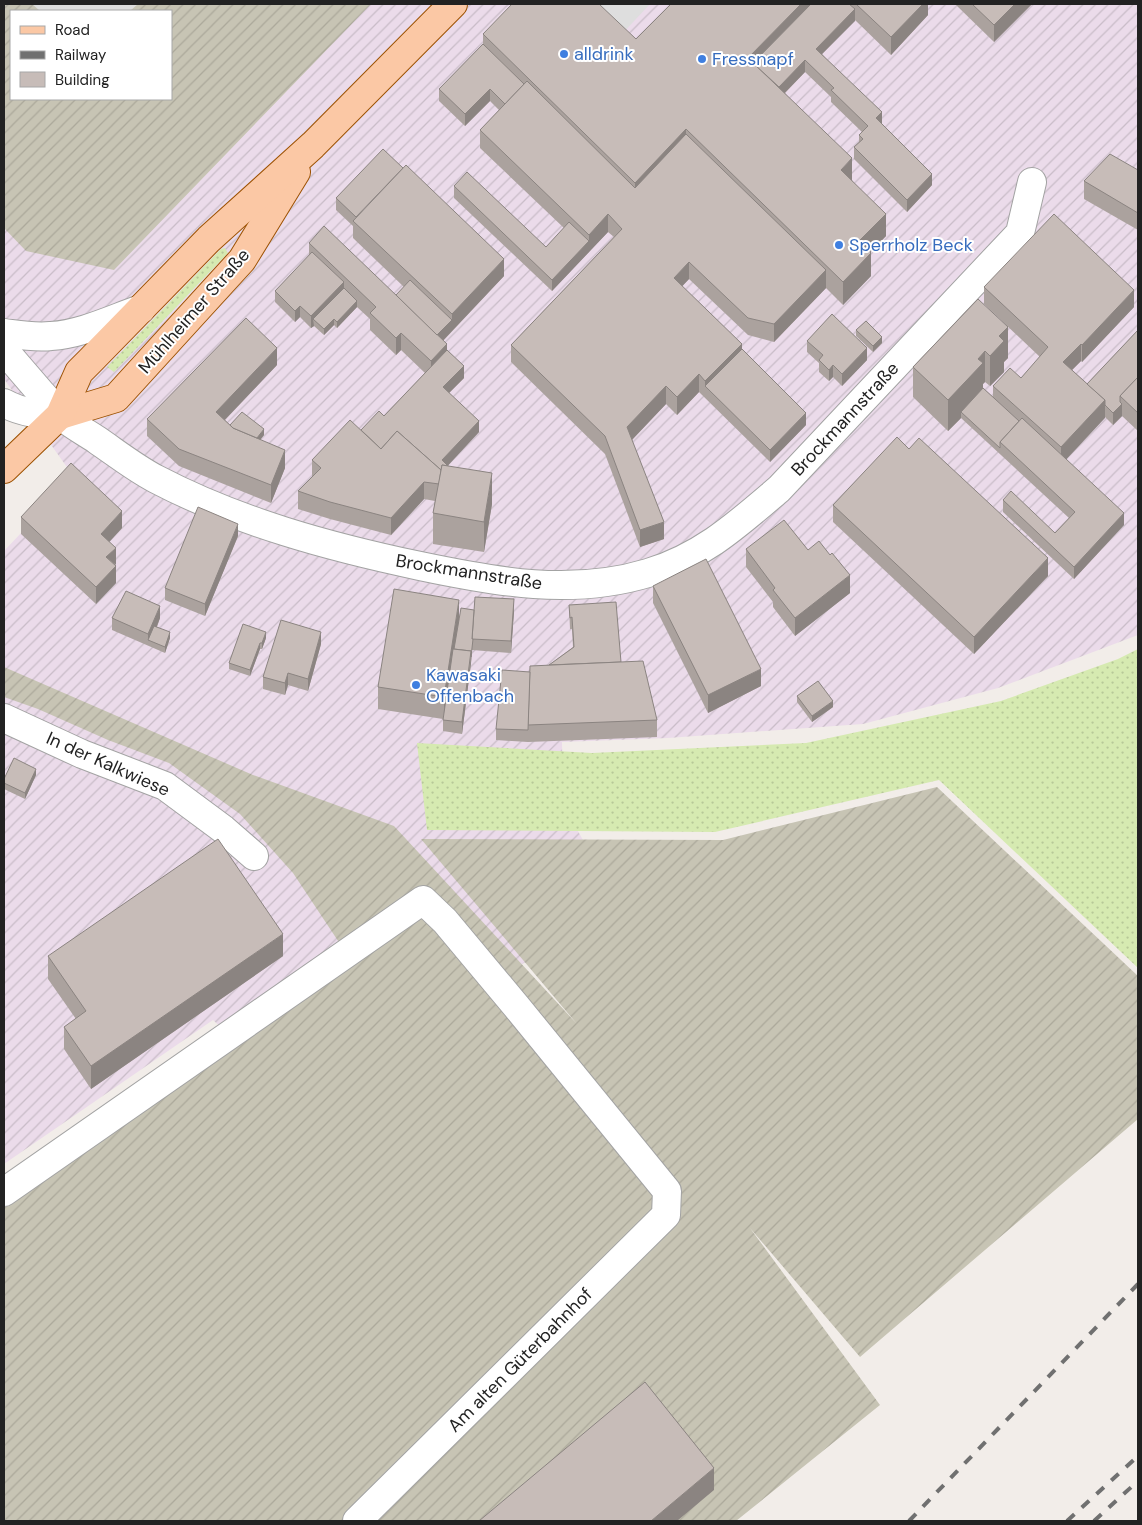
<svg xmlns="http://www.w3.org/2000/svg" width="1142" height="1525" viewBox="0 0 1142 1525" font-family="'DM Sans',sans-serif">
  <style>
    .industrial { fill: url(#industrial-furrows); fill-rule: evenodd }
    .construction { fill: url(#construction-furrows); fill-rule: evenodd }
    .grass { fill: url(#grass-dots) }
    .parking { fill: #dedede }
    .lines { fill: none; stroke-linecap: round; stroke-linejoin: round }
    .minor-casing { stroke: #a3a3a3; stroke-width: 30 }
    .major-casing { stroke: #9d5202; stroke-width: 30 }
    .minor { stroke: #fff; stroke-width: 28 }
    .major { stroke: #fbc8a5; stroke-width: 28 }
    .rail { stroke: #707070; stroke-width: 4; stroke-dasharray: 10 10; stroke-linecap: butt }
    .wall { fill: #aba29e }
    .shaded-wall { fill: #8b8481 }
    .building { fill: #c7bcb8; stroke: #8b8481 }
    .shop-dot { fill: #3f7fe0; stroke: #fff; stroke-width: 2 }
    .labels { text-anchor: middle; stroke-width: 4; stroke-linejoin: round; paint-order: stroke }
    .shop-label { font-size: 18px; fill: #366cbe; stroke: #fff; text-anchor: start }
    .street-label { font-size: 18px; fill: #222; stroke: #fff }
  </style>
  <defs>
    <pattern id="industrial-furrows" width="10" height="10" patternUnits="userSpaceOnUse" patternTransform="scale(1.25)"><rect width="10" height="10" fill="#ebdbea"/><path d="M-1 1l2-2M0 10L10 0M9 11l2-2" fill="none" stroke="#c9bcc8"/></pattern>
    <pattern id="construction-furrows" width="10" height="10" patternUnits="userSpaceOnUse" patternTransform="scale(1.25)"><rect width="10" height="10" fill="#c7c4b4"/><path d="M-1 1l2-2M0 10L10 0M9 11l2-2" fill="none" stroke="#aba89a"/></pattern>
    <pattern id="grass-dots" width="8" height="8" patternUnits="userSpaceOnUse" patternTransform="scale(1.25)"><rect width="8" height="8" fill="#d6eab1"/><path d="M2 2h.1M6 6h.1" fill="none" stroke="#b7c898" stroke-width="1.8" stroke-linecap="round"/></pattern>
  </defs>
  <rect width="100%" height="100%" fill="#f2ede9"/>
  <!-- industrial -->
  <path class="industrial" d="M 4,4 L 1138,4 L 1138,635 L 998,688 L 863,724 L 668,738 L 562,742 L 563,805 L 619,903 L 302,1103 L 213,1020 L 4,1164 L 4,551 L 74,477 L 4,379 ZM 11,11 L 171,11 L 171,99 L 11,99 Z"/>
  <!-- construction -->
  <g class="construction">
    <path d="M 4,4 L 371,4 L 114,270 L 26,251 L 4,228 ZM 11,11 L 171,11 L 171,99 L 11,99 Z"/>
    <path d="M 4,667 L 253,775 L 394,826 L 577,1024 L 421,839 L 723,840 L 937,787 L 1138,976 L 1138,1119 L 860,1357 L 750,1228 L 880,1405 L 736,1521 L 4,1521 L 4,1208 L 354,965 L 293,873 L 240,814 L 169,763 L 108,740 L 38,709 L 4,697 Z"/>
  </g>
  <!-- grass -->
  <g class="grass">
    <path d="M 225,248 L 228,253 L 114,372 L 107,367 L 221,249 Z"/>
    <path d="M 1138,649 L 1138,968 L 939,780 L 715,832 L 427,830 L 417,743 L 592,753 L 806,743 L 1001,701 L 1118,659 Z"/>
  </g>
  <!-- parking -->
  <g class="parking">
    <path d="M 32,4 L 138,4 L 130,11 L 40,11 Z"/>
    <path d="M 587,4 L 650,4 L 620,36 Z"/>
  </g>
  <g class="lines">
    <defs>
      <g id="minor">
        <path d="M 4,333 C 19,335 35,338 51,336 C 82,334 112,319 141,309"/>
        <path d="M 4,350 C 16,364 29,379 41,393 C 48,400 54,409 61,416 C 72,425 85,432 97,440 C 116,453 135,468 156,479 C 238,522 330,547 420,566 C 496,582 572,596 648,573 C 702,557 738,524 779,489 L 1020,233 L 1032,182"/>
        <path d="M 4,403 C 22,413 39,414 60,415"/>
        <path d="M 4,718 L 82,754 L 165,786 L 223,829 L 254,856"/>
        <path d="M 4,1192 L 423,900 L 445,921 L 516,1006 L 667,1191 L 666,1215 L 357,1521"/>
      </g>
      <g id="major">
        <path d="M 60,415 L 116,398 L 242,260 L 296,172"/>
        <path d="M 4,469 L 60,415 L 79,372 L 90,361 L 209,239 L 313,145 L 453,4"/>
      </g>
    </defs>
    <!-- minor casing -->
    <use href="#minor" class="minor-casing"/>
    <!-- major casing -->
    <use href="#major" class="major-casing"/>
    <!-- minor -->
    <use href="#minor" class="minor"/>
    <!-- major -->
    <use href="#major" class="major"/>
    <!-- rail -->
    <g class="rail">
      <path d="M 909,1521 L 1138,1284"/>
      <path d="M 1067,1521 L 1138,1456"/>
      <path d="M 1094,1521 L 1138,1481"/>
    </g>
  </g>
  <!-- wall -->
  <g class="wall">
    <path d="M 671,4 L 928,4 L 928,15 L 891,55 L 855,20 L 822,54 L 882,124 L 932,185 L 907,212 L 854,159 L 854,147 L 859,142 L 859,135 L 862,132 L 831,102 L 831,97 L 805,72 L 785,93 L 852,180 L 886,236 L 870,252 L 871,276 L 843,305 L 826,288 L 774,342 L 748,335 L 689,279 L 682,286 L 742,349 L 806,425 L 770,462 L 699,392 L 677,415 L 666,404 L 632,440 L 664,539 L 640,547 L 605,454 L 511,362 L 511,345 L 614,237 L 608,232 L 552,291 L 454,198 L 454,186 L 546,247 L 564,228 L 480,148 L 480,130 L 499,110 L 490,101 L 465,126 L 439,101 L 439,89 L 483,44 L 483,34 L 636,39 Z"/>
    <path d="M 955,4 L 1032,4 L 994,42 Z"/>
    <path d="M 1138,170 L 1138,230 L 1084,199 L 1084,181 Z"/>
    <path d="M 336,198 L 504,276 L 443,341 L 447,350 L 464,378 L 449,393 L 479,432 L 448,465 L 492,504 L 484,552 L 433,544 L 433,513 L 435,501 L 424,499 L 391,535 L 330,519 L 298,509 L 298,491 L 312,477 L 312,460 L 384,416 L 425,373 L 401,350 L 396,355 L 370,330 L 370,319 L 357,307 L 337,328 L 334,325 L 324,335 L 314,326 L 311,328 L 300,317 L 295,322 L 275,302 L 275,291 L 309,256 L 309,243 L 396,295 L 404,287 L 353,238 L 353,226 L 336,210 Z"/>
    <path d="M 984,287 L 1134,307 L 1082,362 L 1081,361 L 1072,370 L 1087,384 L 1138,330 L 1138,431 L 1122,416 L 1113,425 L 1105,417 L 1066,459 L 1124,525 L 1074,579 L 1003,512 L 1003,500 L 1055,533 L 1069,518 L 961,418 L 948,431 L 913,397 L 913,367 L 978,299 L 1008,358 L 1004,362 L 1004,372 L 990,386 L 985,382 L 983,384 L 983,388 L 993,397 L 993,386 L 1021,378 L 1040,357 L 984,304 Z"/>
    <path d="M 856,330 L 882,343 L 873,352 L 856,336 Z"/>
    <path d="M 807,341 L 867,360 L 842,386 L 833,377 L 829,381 L 819,372 L 819,363 L 807,352 Z"/>
    <path d="M 277,365 L 225,420 L 230,425 L 264,435 L 260,440 L 285,468 L 271,503 L 179,466 L 147,436 L 147,419 Z"/>
    <path d="M 833,505 L 1048,576 L 974,654 L 833,522 Z"/>
    <path d="M 21,517 L 122,528 L 109,542 L 115,565 L 116,583 L 96,604 L 21,534 Z"/>
    <path d="M 238,536 L 205,616 L 165,600 L 165,588 Z"/>
    <path d="M 746,549 L 808,550 L 850,593 L 795,636 L 773,607 L 773,602 L 746,567 Z"/>
    <path d="M 653,586 L 761,686 L 708,713 L 653,603 Z"/>
    <path d="M 569,605 L 621,662 L 657,720 L 657,737 L 528,742 L 496,740 L 496,729 L 530,672 L 549,665 L 573,647 L 572,629 L 570,629 Z"/>
    <path d="M 474,610 L 514,611 L 511,653 L 472,650 L 471,663 L 462,734 L 443,731 L 443,719 L 378,709 L 378,687 Z"/>
    <path d="M 112,618 L 160,618 L 157,627 L 170,638 L 165,653 L 112,630 Z"/>
    <path d="M 266,638 L 262,649 L 260,649 L 250,676 L 229,669 L 229,663 Z"/>
    <path d="M 321,644 L 308,691 L 288,685 L 285,695 L 263,689 L 263,677 Z"/>
    <path d="M 797,696 L 833,707 L 812,722 L 797,702 Z"/>
    <path d="M 36,775 L 25,799 L 4,789 L 4,779 Z"/>
    <path d="M 48,956 L 283,956 L 91,1089 L 64,1049 L 64,1027 L 76,1019 L 48,979 Z"/>
  </g>
  <!-- shaded-wall -->
  <g class="shaded-wall">
    <path d="M 801,4 L 823,4 L 754,74 L 748,58 Z"/>
    <path d="M 923,4 L 928,4 L 928,15 L 891,55 L 891,37 Z"/>
    <path d="M 1015,4 L 1032,4 L 994,42 L 994,25 Z"/>
    <path d="M 855,9 L 855,21 L 816,60 L 816,49 Z"/>
    <path d="M 805,60 L 805,72 L 773,105 L 773,93 Z"/>
    <path d="M 490,89 L 490,101 L 465,126 L 465,114 Z"/>
    <path d="M 882,112 L 882,124 L 876,118 Z"/>
    <path d="M 686,129 L 686,151 L 635,205 L 635,183 Z"/>
    <path d="M 852,158 L 852,181 L 841,170 Z"/>
    <path d="M 932,174 L 932,185 L 907,212 L 907,200 Z"/>
    <path d="M 608,214 L 608,232 L 552,291 L 552,280 L 589,241 L 589,235 Z"/>
    <path d="M 886,214 L 886,236 L 859,264 L 859,241 Z"/>
    <path d="M 871,253 L 871,276 L 843,305 L 843,282 Z"/>
    <path d="M 504,259 L 504,276 L 434,350 L 434,338 L 452,320 L 452,314 Z"/>
    <path d="M 689,262 L 689,279 L 674,295 L 674,278 Z"/>
    <path d="M 826,270 L 826,288 L 774,342 L 774,324 Z"/>
    <path d="M 344,282 L 344,294 L 313,319 L 314,326 L 311,328 L 311,316 Z"/>
    <path d="M 1134,290 L 1134,307 L 1082,362 L 1082,345 Z"/>
    <path d="M 357,301 L 357,307 L 337,328 L 337,322 Z"/>
    <path d="M 300,306 L 300,317 L 295,322 L 295,311 Z"/>
    <path d="M 334,319 L 334,325 L 324,335 L 324,329 Z"/>
    <path d="M 1008,327 L 1008,358 L 1004,362 L 1004,372 L 990,386 L 990,356 L 999,336 Z"/>
    <path d="M 401,333 L 401,350 L 396,355 L 396,338 Z"/>
    <path d="M 882,337 L 882,343 L 873,352 L 873,346 Z"/>
    <path d="M 447,344 L 447,361 L 431,378 L 431,361 Z"/>
    <path d="M 742,344 L 742,361 L 705,386 L 705,398 L 705,381 Z"/>
    <path d="M 1081,344 L 1081,361 L 1063,379 L 1063,362 Z"/>
    <path d="M 277,348 L 277,365 L 216,429 L 216,412 Z"/>
    <path d="M 867,348 L 867,360 L 842,386 L 842,374 Z"/>
    <path d="M 985,351 L 985,382 L 983,384 L 983,394 L 961,412 L 961,418 L 948,431 L 948,400 L 978,359 Z"/>
    <path d="M 833,365 L 833,377 L 829,381 L 829,370 Z"/>
    <path d="M 464,366 L 464,378 L 443,399 L 443,387 Z"/>
    <path d="M 699,374 L 699,392 L 677,415 L 677,397 Z"/>
    <path d="M 666,386 L 666,404 L 627,445 L 627,427 Z"/>
    <path d="M 1105,400 L 1105,418 L 1061,465 L 1061,447 Z"/>
    <path d="M 1122,404 L 1122,416 L 1113,425 L 1113,413 Z"/>
    <path d="M 806,413 L 806,425 L 770,462 L 770,450 Z"/>
    <path d="M 479,421 L 479,432 L 442,472 L 442,460 Z"/>
    <path d="M 264,429 L 264,435 L 250,453 L 250,447 Z"/>
    <path d="M 285,450 L 285,468 L 271,503 L 271,485 Z"/>
    <path d="M 492,473 L 492,504 L 484,552 L 484,522 Z"/>
    <path d="M 424,482 L 424,499 L 391,535 L 391,518 Z"/>
    <path d="M 122,511 L 122,528 L 101,551 L 101,534 Z"/>
    <path d="M 1124,513 L 1124,525 L 1074,579 L 1074,567 Z"/>
    <path d="M 664,522 L 664,539 L 640,547 L 640,530 Z"/>
    <path d="M 238,524 L 238,536 L 205,616 L 205,604 Z"/>
    <path d="M 116,548 L 116,565 L 106,557 Z"/>
    <path d="M 1048,558 L 1048,576 L 974,654 L 974,637 Z"/>
    <path d="M 116,566 L 116,583 L 96,604 L 96,587 Z"/>
    <path d="M 850,575 L 850,593 L 795,636 L 795,618 Z"/>
    <path d="M 514,599 L 514,611 L 511,653 L 511,641 Z"/>
    <path d="M 459,600 L 459,622 L 444,719 L 444,697 Z"/>
    <path d="M 160,606 L 160,618 L 151,641 L 148,640 L 148,634 Z"/>
    <path d="M 170,632 L 170,638 L 165,653 L 165,647 Z"/>
    <path d="M 266,632 L 266,638 L 262,649 L 262,643 Z"/>
    <path d="M 321,632 L 321,644 L 308,691 L 308,679 Z"/>
    <path d="M 260,643 L 260,649 L 250,676 L 250,670 Z"/>
    <path d="M 472,650 L 471,663 L 462,734 L 462,722 Z"/>
    <path d="M 761,669 L 761,686 L 708,713 L 708,695 Z"/>
    <path d="M 288,673 L 288,685 L 285,695 L 285,683 Z"/>
    <path d="M 833,701 L 833,707 L 812,722 L 812,716 Z"/>
    <path d="M 36,769 L 36,775 L 25,799 L 25,793 Z"/>
    <path d="M 283,934 L 283,956 L 91,1089 L 91,1066 Z"/>
    <path d="M 714,1468 L 714,1490 L 677,1521 L 651,1521 Z"/>
  </g>
  <!-- building -->
  <g class="building">
    <path d="M 512,4 L 599,4 L 636,39 L 671,4 L 801,4 L 748,58 L 852,158 L 841,170 L 886,214 L 859,241 L 871,253 L 843,282 L 686,129 L 635,183 L 483,34 Z"/>
    <path d="M 811,4 L 849,4 L 855,9 L 816,49 L 882,112 L 876,118 L 932,174 L 907,200 L 854,147 L 863,139 L 859,135 L 868,126 L 831,90 L 834,88 L 805,60 L 779,87 L 753,63 Z"/>
    <path d="M 856,4 L 923,4 L 891,37 Z"/>
    <path d="M 972,4 L 1015,4 L 994,25 Z"/>
    <path d="M 483,44 L 524,84 L 505,104 L 490,89 L 465,114 L 439,89 Z"/>
    <path d="M 527,81 L 635,188 L 686,134 L 826,270 L 774,324 L 748,318 L 689,262 L 674,278 L 742,344 L 705,381 L 699,374 L 677,397 L 666,386 L 627,427 L 664,522 L 640,530 L 605,436 L 511,345 L 622,229 L 608,214 L 589,235 L 480,130 Z"/>
    <path d="M 383,149 L 403,168 L 356,217 L 336,198 Z"/>
    <path d="M 1110,154 L 1138,170 L 1138,213 L 1084,181 Z"/>
    <path d="M 406,165 L 504,259 L 452,314 L 353,221 Z"/>
    <path d="M 467,172 L 546,247 L 569,222 L 589,241 L 552,280 L 454,186 Z"/>
    <path d="M 1054,214 L 1134,290 L 1082,345 L 1081,344 L 1063,362 L 1105,400 L 1061,447 L 993,386 L 1010,368 L 1021,378 L 1048,347 L 984,287 Z"/>
    <path d="M 324,226 L 447,344 L 431,361 L 401,333 L 396,338 L 370,313 L 376,307 L 309,243 Z"/>
    <path d="M 312,252 L 344,282 L 311,316 L 300,306 L 295,311 L 275,291 Z"/>
    <path d="M 410,280 L 452,320 L 437,335 L 396,295 Z"/>
    <path d="M 344,288 L 357,301 L 337,322 L 334,319 L 324,329 L 313,319 Z"/>
    <path d="M 978,299 L 1008,327 L 999,336 L 1004,341 L 990,356 L 985,351 L 978,359 L 983,363 L 948,400 L 913,367 Z"/>
    <path d="M 832,314 L 867,348 L 842,374 L 833,365 L 829,370 L 819,360 L 823,355 L 807,341 Z"/>
    <path d="M 246,318 L 277,348 L 216,412 L 233,428 L 285,450 L 271,485 L 179,449 L 147,419 Z"/>
    <path d="M 866,321 L 882,337 L 873,346 L 856,330 Z"/>
    <path d="M 1138,330 L 1138,377 L 1120,396 L 1120,402 L 1122,404 L 1113,413 L 1105,405 L 1105,400 L 1087,384 Z"/>
    <path d="M 742,349 L 806,413 L 770,450 L 705,386 Z"/>
    <path d="M 447,350 L 464,366 L 443,387 L 479,421 L 442,460 L 448,466 L 442,465 L 441,470 L 397,431 L 381,449 L 361,430 L 379,411 L 384,416 Z"/>
    <path d="M 1138,377 L 1138,413 L 1120,396 Z"/>
    <path d="M 983,388 L 1019,421 L 1000,442 L 1000,448 L 961,412 Z"/>
    <path d="M 242,412 L 264,429 L 257,438 L 233,428 L 230,425 Z"/>
    <path d="M 1022,418 L 1124,513 L 1074,567 L 1003,500 L 1011,491 L 1055,533 L 1075,512 L 1000,442 Z"/>
    <path d="M 350,420 L 381,449 L 397,431 L 441,470 L 439,484 L 424,482 L 391,518 L 330,502 L 298,491 L 321,468 L 312,460 Z"/>
    <path d="M 897,437 L 909,449 L 919,438 L 1048,558 L 974,637 L 833,505 Z"/>
    <path d="M 71,463 L 122,511 L 101,534 L 116,548 L 106,557 L 116,566 L 96,587 L 21,517 Z"/>
    <path d="M 442,465 L 492,473 L 484,522 L 433,513 Z"/>
    <path d="M 198,507 L 238,524 L 205,604 L 165,588 Z"/>
    <path d="M 784,520 L 808,550 L 819,541 L 830,555 L 832,553 L 850,575 L 795,618 L 773,590 L 775,588 L 746,549 Z"/>
    <path d="M 706,559 L 761,669 L 708,695 L 653,586 Z"/>
    <path d="M 394,589 L 459,600 L 444,697 L 378,687 Z"/>
    <path d="M 126,591 L 160,606 L 148,634 L 112,618 Z"/>
    <path d="M 475,597 L 514,599 L 511,641 L 472,639 Z"/>
    <path d="M 616,602 L 621,662 L 549,665 L 574,647 L 572,617 L 570,618 L 569,605 Z"/>
    <path d="M 461,608 L 474,610 L 472,639 L 473,639 L 471,657 L 471,651 L 454,649 Z"/>
    <path d="M 281,620 L 321,632 L 308,679 L 288,673 L 285,683 L 263,677 Z"/>
    <path d="M 243,624 L 266,632 L 262,643 L 260,643 L 250,670 L 229,663 Z"/>
    <path d="M 154,626 L 170,632 L 165,647 L 148,640 Z"/>
    <path d="M 453,649 L 471,651 L 462,722 L 443,720 Z"/>
    <path d="M 643,661 L 657,720 L 528,725 L 530,666 Z"/>
    <path d="M 502,670 L 530,672 L 528,730 L 496,729 Z"/>
    <path d="M 818,681 L 833,701 L 812,716 L 797,696 Z"/>
    <path d="M 14,758 L 36,769 L 25,793 L 4,783 L 4,779 Z"/>
    <path d="M 218,839 L 283,934 L 91,1066 L 64,1027 L 86,1011 L 48,956 Z"/>
    <path d="M 645,1382 L 714,1468 L 651,1521 L 479,1521 Z"/>
  </g>
  <!-- markers -->
  <g class="shop-dot">
    <circle cx="564" cy="54" r="5"/>
    <circle cx="702" cy="59" r="5"/>
    <circle cx="839" cy="245" r="5"/>
    <circle cx="416" cy="685" r="5"/>
  </g>
  <g class="labels">
    <!-- shop labels -->
    <g class="shop-label">
      <text x="574" y="60">alldrink</text>
      <text x="712" y="65">Fressnapf</text>
      <text x="849" y="251">Sperrholz Beck</text>
      <text x="426" y="681">Kawasaki<tspan x="426" dy="21">Offenbach</tspan></text>
    </g>
    <!-- street labels -->
    <g class="street-label">
      <text transform="translate(194 311) rotate(-49)" y="6">Mühlheimer Straße</text>
      <text transform="translate(845 419) rotate(-47)" y="6">Brockmannstraße</text>
      <text transform="translate(469 572) rotate(9)" y="6">Brockmannstraße</text>
      <text transform="translate(108 764) rotate(24)" y="6">In der Kalkwiese</text>
      <text transform="translate(520 1360) rotate(-45)" y="6">Am alten Güterbahnhof</text>
    </g>
  </g>
  <!-- border -->
  <rect width="1142" height="1525" fill="none" stroke="#222222" stroke-width="10"/>
  <!-- legend -->
  <rect x="10" y="10" width="162" height="90" fill="#ffffff" stroke="#a7a7a7"/>
  <rect x="20" y="26" width="25" height="8" fill="#fbc8a5" stroke="#a7a7a7"/>
  <text x="55" y="35" font-size="15" fill="#222222">Road</text>
  <rect x="20" y="51" width="25" height="8" fill="#707070" stroke="#a7a7a7"/>
  <text x="55" y="60" font-size="15" fill="#222222">Railway</text>
  <rect x="20" y="72" width="25" height="15" fill="#c7bcb8" stroke="#a7a7a7"/>
  <text x="55" y="85" font-size="15" fill="#222222">Building</text>
</svg>
